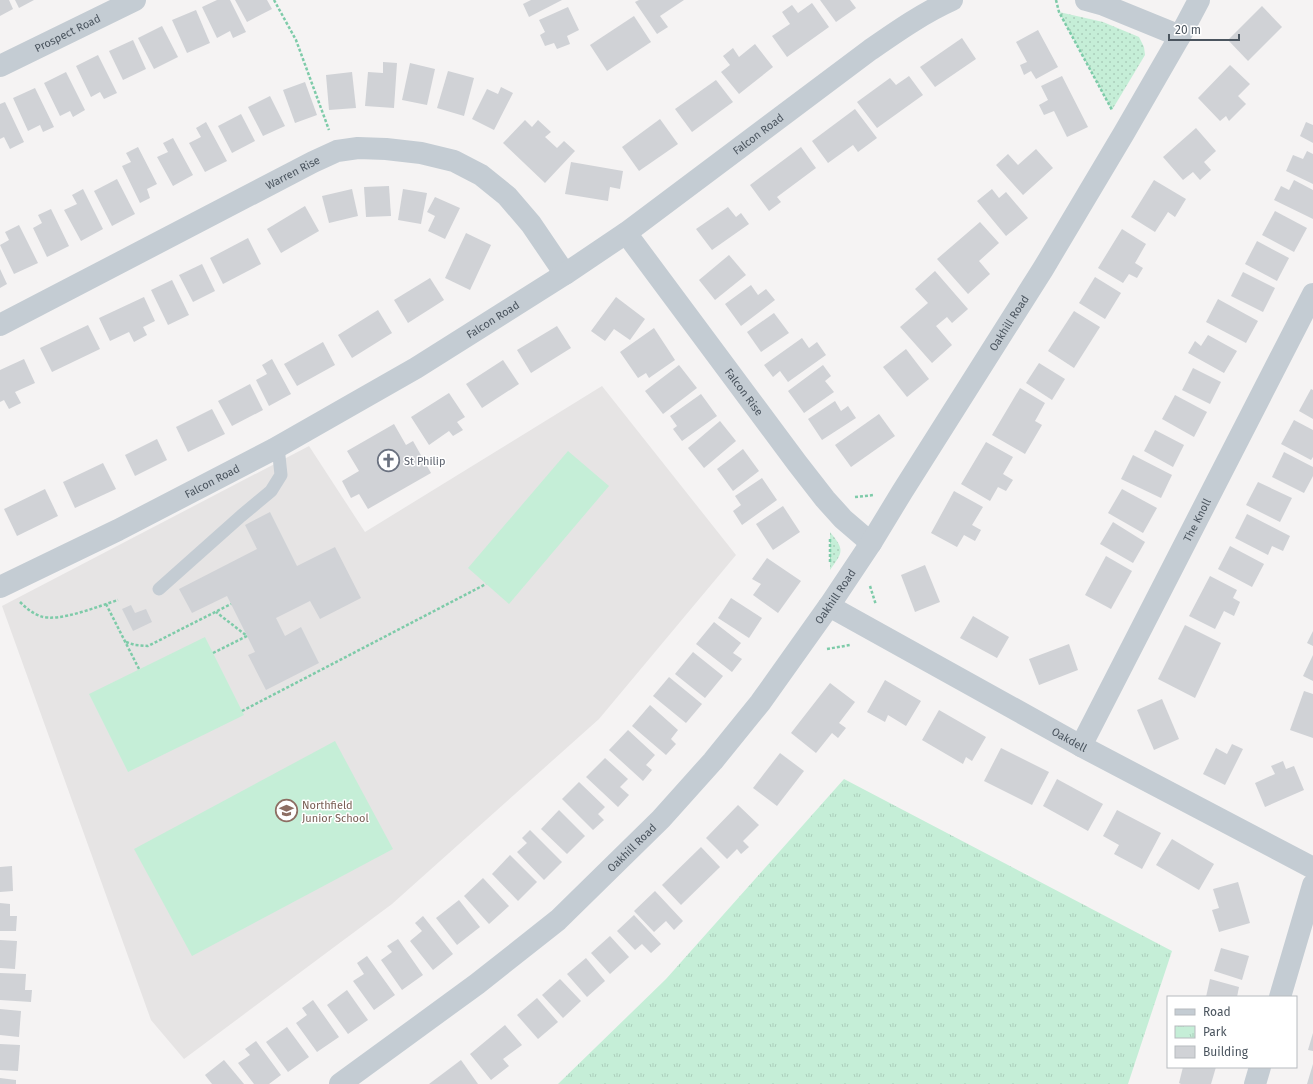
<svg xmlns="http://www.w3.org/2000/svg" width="1313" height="1084" viewBox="0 0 1313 1084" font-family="'Fira Sans',sans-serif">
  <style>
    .education { fill: #e6e4e4 }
    .grass { fill: url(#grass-dots) }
    .park { fill: url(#park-tufts) }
    .pitch { fill: #c5eed7 }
    .building { fill: #d0d2d6 }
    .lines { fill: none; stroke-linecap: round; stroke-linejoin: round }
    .path { stroke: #7ecba9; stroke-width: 2.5; stroke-dasharray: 3 2; stroke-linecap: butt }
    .service { stroke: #c4ccd3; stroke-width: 13 }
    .minor { stroke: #c4ccd3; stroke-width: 22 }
    .labels { text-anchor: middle; stroke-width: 3; stroke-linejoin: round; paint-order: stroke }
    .street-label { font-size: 11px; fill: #4b555f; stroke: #fff }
    .worship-label { font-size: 11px; fill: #5b616d; stroke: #fff; text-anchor: start }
    .education-label { font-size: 11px; fill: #785e54; stroke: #fff; text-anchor: start }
  </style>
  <defs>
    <pattern id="grass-dots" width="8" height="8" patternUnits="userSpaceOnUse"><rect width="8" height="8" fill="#c5eed7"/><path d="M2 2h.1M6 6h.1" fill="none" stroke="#abcebb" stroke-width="1.8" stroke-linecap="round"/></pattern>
    <pattern id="park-tufts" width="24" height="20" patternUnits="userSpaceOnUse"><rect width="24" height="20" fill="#c5eed7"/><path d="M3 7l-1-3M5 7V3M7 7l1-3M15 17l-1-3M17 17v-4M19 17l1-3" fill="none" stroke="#abcebb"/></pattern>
  </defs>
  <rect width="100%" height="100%" fill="#f5f3f3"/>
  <!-- education -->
  <path class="education" d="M 602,386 L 736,555 L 599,719 L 392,904 L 184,1059 L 151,1020 L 2,606 L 309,446 L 365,532 Z"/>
  <!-- grass -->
  <g class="grass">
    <path d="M 1059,12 L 1103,22 L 1139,37 L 1144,47 L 1145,55 L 1112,110 Z"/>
    <path d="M 830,532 C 845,550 843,552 830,570 Z"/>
  </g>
  <!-- park -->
  <path class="park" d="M 844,779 L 1172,951 L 1128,1084 L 558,1084 L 666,979 Z"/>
  <!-- pitch -->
  <g class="pitch">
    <path d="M 568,451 L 609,486 L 509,604 L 468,568 Z"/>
    <path d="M 205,637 L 244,715 L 128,772 L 89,694 Z"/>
    <path d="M 335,741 L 393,849 L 192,956 L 134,849 Z"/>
  </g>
  <!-- building -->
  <g class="building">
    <path d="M 0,0 L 9,0 L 13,9 L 0,16 Z"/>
    <path d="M 15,0 L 34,0 L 19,8 Z"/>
    <path d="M 217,0 L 230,0 L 246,32 L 233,38 L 230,31 L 217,38 L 202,7 Z"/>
    <path d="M 235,0 L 267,0 L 272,9 L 247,22 Z"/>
    <path d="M 531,0 L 562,0 L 529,17 L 523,4 Z"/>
    <path d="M 639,0 L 684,0 L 660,16 L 668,27 L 657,34 L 635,2 Z"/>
    <path d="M 820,0 L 850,0 L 856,8 L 836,22 Z"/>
    <path d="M 812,3 L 829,27 L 787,57 L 772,36 L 790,24 L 782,12 L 792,5 L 798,13 Z"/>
    <path d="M 1262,6 L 1282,27 L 1248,61 L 1228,40 Z"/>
    <path d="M 568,7 L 579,30 L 567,36 L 570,44 L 557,49 L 554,43 L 545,46 L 540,35 L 545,32 L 539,20 Z"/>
    <path d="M 196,10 L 210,43 L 187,53 L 172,20 Z"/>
    <path d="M 634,16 L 651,42 L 607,71 L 590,45 Z"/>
    <path d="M 162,26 L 178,57 L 154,69 L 138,38 Z"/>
    <path d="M 1038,30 L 1058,67 L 1036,79 L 1031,71 L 1024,75 L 1020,65 L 1027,62 L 1016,42 Z"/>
    <path d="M 962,38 L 976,59 L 935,87 L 920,67 Z"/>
    <path d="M 133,40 L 146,69 L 123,80 L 109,51 Z"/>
    <path d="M 755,44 L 773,67 L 739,94 L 721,72 L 730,65 L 723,56 L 733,48 L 739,57 Z"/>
    <path d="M 98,55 L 117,93 L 104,99 L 100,92 L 91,97 L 76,66 Z"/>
    <path d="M 383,62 L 397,63 L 394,108 L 365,106 L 368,72 L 383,73 Z"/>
    <path d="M 410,63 L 435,69 L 427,105 L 402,100 Z"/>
    <path d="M 1230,65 L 1250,84 L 1238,96 L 1246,104 L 1229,121 L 1226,116 L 1220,121 L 1198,98 Z"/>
    <path d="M 448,71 L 474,78 L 464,116 L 437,108 Z"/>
    <path d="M 66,72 L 85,110 L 73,117 L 70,111 L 60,116 L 44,83 Z"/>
    <path d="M 352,72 L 356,108 L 329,110 L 326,75 Z"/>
    <path d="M 909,76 L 923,95 L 877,128 L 857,102 L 890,78 L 896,85 Z"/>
    <path d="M 1062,76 L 1088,127 L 1067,137 L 1054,111 L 1044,115 L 1039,105 L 1048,100 L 1041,86 Z"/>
    <path d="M 716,80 L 733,102 L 692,132 L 675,109 Z"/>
    <path d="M 305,82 L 317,115 L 295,123 L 283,90 Z"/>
    <path d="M 501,87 L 513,93 L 494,130 L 472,119 L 487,89 L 498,94 Z"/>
    <path d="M 35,88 L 54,127 L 43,132 L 40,125 L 28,131 L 13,98 Z"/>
    <path d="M 270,96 L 285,126 L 263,136 L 248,107 Z"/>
    <path d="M 5,102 L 24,142 L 10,149 L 4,137 L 0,139 L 0,104 Z"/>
    <path d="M 855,109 L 877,138 L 858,152 L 853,145 L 828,163 L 812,141 Z"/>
    <path d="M 241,114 L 255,141 L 232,153 L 218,126 Z"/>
    <path d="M 660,119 L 678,144 L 639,171 L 622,147 Z"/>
    <path d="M 525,120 L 532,127 L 538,120 L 551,132 L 545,137 L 557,148 L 564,141 L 575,151 L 545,183 L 503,143 Z"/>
    <path d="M 206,122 L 227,161 L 205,172 L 189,143 L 201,137 L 196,128 Z"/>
    <path d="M 1306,122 L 1313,125 L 1313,143 L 1300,136 Z"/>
    <path d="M 1196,128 L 1216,151 L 1204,162 L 1211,170 L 1200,180 L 1193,172 L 1183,180 L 1163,157 Z"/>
    <path d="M 173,138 L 193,175 L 173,186 L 157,157 L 168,152 L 163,143 Z"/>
    <path d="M 138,147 L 157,184 L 147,189 L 150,198 L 140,203 L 122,166 L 131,162 L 126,153 Z"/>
    <path d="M 801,147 L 816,168 L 777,197 L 781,202 L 769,211 L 750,185 Z"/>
    <path d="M 1036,149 L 1053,168 L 1023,195 L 996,165 L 1008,154 L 1018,165 Z"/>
    <path d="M 1307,151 L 1313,154 L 1313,184 L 1286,171 L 1293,155 L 1303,159 Z"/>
    <path d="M 571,162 L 623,171 L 620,189 L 610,187 L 608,201 L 565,194 Z"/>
    <path d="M 117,179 L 135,214 L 112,226 L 94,191 Z"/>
    <path d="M 1154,180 L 1186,199 L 1175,217 L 1168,212 L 1155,232 L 1131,217 Z"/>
    <path d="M 1294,180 L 1313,190 L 1313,219 L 1274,200 L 1281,186 L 1289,190 Z"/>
    <path d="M 389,186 L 391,216 L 366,217 L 364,187 Z"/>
    <path d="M 83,189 L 103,229 L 81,241 L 64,210 L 77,204 L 72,195 Z"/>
    <path d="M 352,189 L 358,216 L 329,223 L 322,196 Z"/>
    <path d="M 403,189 L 427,193 L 421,224 L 398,220 Z"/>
    <path d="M 992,189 L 999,198 L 1006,192 L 1028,218 L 1006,236 L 977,201 Z"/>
    <path d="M 435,197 L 460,208 L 445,239 L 428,231 L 435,216 L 427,212 Z"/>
    <path d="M 305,206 L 319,231 L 281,253 L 267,229 Z"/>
    <path d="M 728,207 L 736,217 L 741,213 L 749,224 L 712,250 L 696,229 Z"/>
    <path d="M 51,209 L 69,246 L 47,257 L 33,228 L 42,223 L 38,215 Z"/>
    <path d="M 1275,211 L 1307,228 L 1294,252 L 1262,235 Z"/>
    <path d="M 980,222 L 999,243 L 979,261 L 990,274 L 968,294 L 937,259 Z"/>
    <path d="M 19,225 L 38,263 L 14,274 L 0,245 L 9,240 L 5,232 Z"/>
    <path d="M 1122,229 L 1146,244 L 1135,263 L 1143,268 L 1137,278 L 1129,274 L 1123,283 L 1098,268 Z"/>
    <path d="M 466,233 L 491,245 L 470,290 L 445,278 Z"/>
    <path d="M 248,238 L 261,264 L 223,284 L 210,258 Z"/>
    <path d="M 1257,241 L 1289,258 L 1277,281 L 1245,264 Z"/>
    <path d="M 729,255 L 746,275 L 715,300 L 699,280 Z"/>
    <path d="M 202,264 L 215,291 L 193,302 L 179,275 Z"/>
    <path d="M 0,269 L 7,284 L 0,288 Z"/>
    <path d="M 935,271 L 968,309 L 952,323 L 947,317 L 936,326 L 952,345 L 932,363 L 900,327 L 928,303 L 915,289 Z"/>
    <path d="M 1243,272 L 1275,288 L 1263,312 L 1231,296 Z"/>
    <path d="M 1095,277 L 1121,293 L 1105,319 L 1079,303 Z"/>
    <path d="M 430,278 L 444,300 L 408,323 L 394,300 Z"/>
    <path d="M 172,280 L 189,315 L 168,325 L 151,290 Z"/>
    <path d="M 751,285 L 758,295 L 766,289 L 775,300 L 741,326 L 725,304 Z"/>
    <path d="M 144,297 L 155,321 L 143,327 L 147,335 L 134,342 L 129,332 L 110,341 L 99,318 Z"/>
    <path d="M 616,297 L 645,319 L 630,340 L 614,329 L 605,341 L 591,331 Z"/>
    <path d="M 1218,299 L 1258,321 L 1246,343 L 1206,322 Z"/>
    <path d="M 378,310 L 392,333 L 352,358 L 338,335 Z"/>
    <path d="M 1074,311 L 1100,327 L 1074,368 L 1048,351 Z"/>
    <path d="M 774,313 L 789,333 L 761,352 L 747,332 Z"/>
    <path d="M 88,325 L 100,349 L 52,372 L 40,348 Z"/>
    <path d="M 557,326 L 571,348 L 531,373 L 517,350 Z"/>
    <path d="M 654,328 L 675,360 L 649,378 L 646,373 L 638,378 L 620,352 Z"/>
    <path d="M 1208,335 L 1237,351 L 1224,373 L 1188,353 L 1195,341 L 1201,346 Z"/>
    <path d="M 802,338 L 809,348 L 817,342 L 826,355 L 788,382 L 780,371 L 773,377 L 764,365 Z"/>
    <path d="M 323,342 L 335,365 L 297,386 L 284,364 Z"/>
    <path d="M 906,349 L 929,379 L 907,397 L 883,367 Z"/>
    <path d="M 24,359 L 35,383 L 15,392 L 21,403 L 9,409 L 4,400 L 0,402 L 0,370 Z"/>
    <path d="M 272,359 L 291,394 L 269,406 L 256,380 L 267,374 L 262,365 Z"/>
    <path d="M 503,360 L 519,384 L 482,408 L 466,384 Z"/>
    <path d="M 1039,363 L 1065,379 L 1052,400 L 1026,383 Z"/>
    <path d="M 679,365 L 697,388 L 663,414 L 645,391 Z"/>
    <path d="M 823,365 L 831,376 L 825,381 L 834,392 L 804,413 L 788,391 Z"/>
    <path d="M 1193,368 L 1221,382 L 1210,404 L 1182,390 Z"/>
    <path d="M 250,384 L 263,410 L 232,426 L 218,401 Z"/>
    <path d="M 1020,388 L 1045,403 L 1035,421 L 1042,425 L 1025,454 L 992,435 Z"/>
    <path d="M 1311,389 L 1313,390 L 1313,419 L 1299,411 Z"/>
    <path d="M 449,393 L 465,417 L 457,422 L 463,430 L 453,436 L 449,431 L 429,445 L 411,417 Z"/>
    <path d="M 701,394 L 717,416 L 682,441 L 673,429 L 677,426 L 670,416 Z"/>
    <path d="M 1175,395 L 1207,412 L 1194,437 L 1162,419 Z"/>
    <path d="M 835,401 L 841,411 L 848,406 L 856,418 L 822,440 L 808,419 Z"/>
    <path d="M 212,409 L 225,434 L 188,452 L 176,427 Z"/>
    <path d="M 879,414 L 895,436 L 851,467 L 835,445 Z"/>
    <path d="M 1294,420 L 1313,430 L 1313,457 L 1311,460 L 1281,444 Z"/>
    <path d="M 720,421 L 736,441 L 704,468 L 688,448 Z"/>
    <path d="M 394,424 L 406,445 L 413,441 L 431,473 L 368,509 L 359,494 L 351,498 L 342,481 L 359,471 L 347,451 Z"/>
    <path d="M 1155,430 L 1184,445 L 1173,467 L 1144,451 Z"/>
    <path d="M 157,439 L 167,460 L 135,476 L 125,455 Z"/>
    <path d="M 986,442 L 1013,457 L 1003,474 L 1013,480 L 1006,491 L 998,487 L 990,501 L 961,484 Z"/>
    <path d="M 743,449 L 759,471 L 733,491 L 717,469 Z"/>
    <path d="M 1284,452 L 1313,467 L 1313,476 L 1304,493 L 1272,477 Z"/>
    <path d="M 1133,455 L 1172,475 L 1161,498 L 1121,479 Z"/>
    <path d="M 103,463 L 116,489 L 75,508 L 63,482 Z"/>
    <path d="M 762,478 L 777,500 L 742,525 L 733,511 L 741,505 L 735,496 Z"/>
    <path d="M 1258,482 L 1292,498 L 1280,522 L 1246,505 Z"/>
    <path d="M 45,489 L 58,516 L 17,536 L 4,509 Z"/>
    <path d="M 1122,489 L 1157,508 L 1143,533 L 1108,513 Z"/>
    <path d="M 954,491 L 983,507 L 972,525 L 981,530 L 975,541 L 964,535 L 957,547 L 931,533 Z"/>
    <path d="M 783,506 L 800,532 L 773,550 L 756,524 Z"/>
    <path d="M 270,512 L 297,566 L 335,547 L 361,598 L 320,619 L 310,601 L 276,618 L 285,636 L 301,627 L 319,663 L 266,690 L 248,655 L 255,652 L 227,596 L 192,613 L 179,589 L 257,549 L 245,525 Z"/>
    <path d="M 1247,514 L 1290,536 L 1283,551 L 1272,546 L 1268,555 L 1235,538 Z"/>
    <path d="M 1113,522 L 1145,542 L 1133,563 L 1100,544 Z"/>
    <path d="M 1230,546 L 1264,564 L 1252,587 L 1218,569 Z"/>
    <path d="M 1106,556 L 1132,571 L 1111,609 L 1085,595 Z"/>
    <path d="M 767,558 L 801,581 L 778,613 L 753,595 L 761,584 L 752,579 Z"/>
    <path d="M 925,565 L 940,602 L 915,612 L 901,575 Z"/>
    <path d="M 1210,576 L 1237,590 L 1233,598 L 1240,602 L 1234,616 L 1224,611 L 1215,629 L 1189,616 Z"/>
    <path d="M 731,598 L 762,618 L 749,638 L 718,618 Z"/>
    <path d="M 131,605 L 135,613 L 146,609 L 152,622 L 133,631 L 122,609 Z"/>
    <path d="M 973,616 L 1009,637 L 997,658 L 960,638 Z"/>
    <path d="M 714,622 L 741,643 L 733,653 L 742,659 L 732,672 L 696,644 Z"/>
    <path d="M 1185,625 L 1221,643 L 1195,698 L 1158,679 Z"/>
    <path d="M 1313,631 L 1313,646 L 1307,643 Z"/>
    <path d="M 1069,644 L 1078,670 L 1039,685 L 1029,659 Z"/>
    <path d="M 693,652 L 723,676 L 705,698 L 675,674 Z"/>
    <path d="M 1313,655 L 1313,681 L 1303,676 Z"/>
    <path d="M 669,677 L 702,704 L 686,723 L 653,696 Z"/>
    <path d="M 885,680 L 921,701 L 906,726 L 888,715 L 885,722 L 867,712 Z"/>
    <path d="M 830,683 L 855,702 L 839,723 L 846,728 L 838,738 L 832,733 L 816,753 L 791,733 Z"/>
    <path d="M 1304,691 L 1313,694 L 1313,738 L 1290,730 Z"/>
    <path d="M 1162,699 L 1179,739 L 1154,750 L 1137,710 Z"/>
    <path d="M 650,705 L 678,730 L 671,739 L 676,744 L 666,755 L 632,726 Z"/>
    <path d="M 939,710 L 986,737 L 972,761 L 966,757 L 963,764 L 922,740 Z"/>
    <path d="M 628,730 L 655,755 L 646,765 L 652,770 L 643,781 L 609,750 Z"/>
    <path d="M 1232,744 L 1243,749 L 1225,785 L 1203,774 L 1216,748 L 1227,754 Z"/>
    <path d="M 1001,748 L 1049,772 L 1032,805 L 984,781 Z"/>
    <path d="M 780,753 L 804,771 L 777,806 L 753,788 Z"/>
    <path d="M 605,758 L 628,779 L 620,787 L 629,795 L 618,807 L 586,777 Z"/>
    <path d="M 1283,761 L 1286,769 L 1294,766 L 1304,790 L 1265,807 L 1255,783 L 1275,774 L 1271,766 Z"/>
    <path d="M 1057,779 L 1103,804 L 1088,831 L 1043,806 Z"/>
    <path d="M 579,782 L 605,807 L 598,814 L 604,820 L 593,830 L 562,799 Z"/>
    <path d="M 738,805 L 759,825 L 743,841 L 749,847 L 741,854 L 737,849 L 727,859 L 706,838 Z"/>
    <path d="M 559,810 L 585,836 L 567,854 L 541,829 Z"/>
    <path d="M 1117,810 L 1161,833 L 1142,869 L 1114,854 L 1119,845 L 1103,836 Z"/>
    <path d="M 530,830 L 562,862 L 544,880 L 517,852 L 527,843 L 522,838 Z"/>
    <path d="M 1172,839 L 1214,864 L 1199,890 L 1156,865 Z"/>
    <path d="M 701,847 L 720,867 L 681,905 L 662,885 Z"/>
    <path d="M 510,855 L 537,882 L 518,901 L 492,874 Z"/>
    <path d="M 12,866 L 13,891 L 0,892 L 0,867 Z"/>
    <path d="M 483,878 L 509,906 L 489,924 L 464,896 Z"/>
    <path d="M 1238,882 L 1250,923 L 1219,932 L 1212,910 L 1219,908 L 1213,889 Z"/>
    <path d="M 655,891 L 683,921 L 674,930 L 666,921 L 654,932 L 634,911 Z"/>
    <path d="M 459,900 L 480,927 L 457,945 L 436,918 Z"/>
    <path d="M 0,903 L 10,904 L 10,916 L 17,916 L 16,931 L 0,931 Z"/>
    <path d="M 634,915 L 661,944 L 651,953 L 642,944 L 635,950 L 617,931 Z"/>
    <path d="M 423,916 L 453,954 L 433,970 L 410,941 L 422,931 L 415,923 Z"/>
    <path d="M 610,936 L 629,957 L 610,974 L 591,953 Z"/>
    <path d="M 398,939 L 423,975 L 402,990 L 381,960 L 392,952 L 387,946 Z"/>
    <path d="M 0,940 L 17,941 L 15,969 L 0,968 Z"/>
    <path d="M 1221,948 L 1249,956 L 1242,980 L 1214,971 Z"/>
    <path d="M 367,956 L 395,995 L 374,1010 L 353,981 L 364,974 L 357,963 Z"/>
    <path d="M 586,958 L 605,981 L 587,997 L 567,974 Z"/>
    <path d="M 0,973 L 26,974 L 25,990 L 32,990 L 31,1002 L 0,1000 Z"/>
    <path d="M 560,979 L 581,1001 L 563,1018 L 542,995 Z"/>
    <path d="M 1210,979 L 1239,987 L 1237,997 L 1206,997 Z"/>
    <path d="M 347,990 L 368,1020 L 348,1034 L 327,1005 Z"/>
    <path d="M 537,998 L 558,1022 L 538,1039 L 517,1015 Z"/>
    <path d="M 313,1000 L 339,1037 L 317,1052 L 296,1023 L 307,1015 L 302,1008 Z"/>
    <path d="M 0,1009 L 21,1011 L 19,1037 L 0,1035 Z"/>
    <path d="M 505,1025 L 522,1045 L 503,1059 L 509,1066 L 491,1080 L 470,1054 Z"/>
    <path d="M 287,1027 L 309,1057 L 288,1072 L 266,1042 Z"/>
    <path d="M 1313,1033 L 1313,1051 L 1308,1050 Z"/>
    <path d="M 256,1041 L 281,1075 L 269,1084 L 254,1084 L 238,1063 L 250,1055 L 245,1049 Z"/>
    <path d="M 0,1044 L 20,1045 L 18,1071 L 0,1070 Z"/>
    <path d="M 224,1060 L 244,1084 L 212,1084 L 205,1075 Z"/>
    <path d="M 461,1060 L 478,1084 L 429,1084 Z"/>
    <path d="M 1313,1064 L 1313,1084 L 1307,1084 Z"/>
    <path d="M 1183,1067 L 1216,1067 L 1211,1084 L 1181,1084 L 1179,1083 Z"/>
    <path d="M 0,1078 L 16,1080 L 16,1084 L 0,1084 Z"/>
  </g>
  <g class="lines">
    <!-- path -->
    <g class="path">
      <path d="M 274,0 L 296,40 L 329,130"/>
      <path d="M 1056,0 L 1059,12 L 1112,110"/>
      <path d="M 855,497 L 874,495"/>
      <path d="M 830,562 L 830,539"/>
      <path d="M 870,586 L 876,605"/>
      <path d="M 20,602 C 26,608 32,613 40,616 C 58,623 99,606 118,600"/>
      <path d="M 106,604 L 139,669"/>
      <path d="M 126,642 L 135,645 L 148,646 L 231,604"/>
      <path d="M 827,649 L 850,645"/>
      <path d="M 213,653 L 247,636 L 216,612"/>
      <path d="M 242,711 L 486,584"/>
    </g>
    <!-- service -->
    <path class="service" d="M 159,589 L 241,516 L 271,491 L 281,475 L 279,456 L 274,449"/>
    <!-- minor -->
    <g class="minor">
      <path d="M 1086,0 L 1104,5 L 1180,36"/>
      <path id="s1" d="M 0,66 L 135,0"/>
      <path id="s2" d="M 626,233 L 797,463 L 825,499 L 843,519 L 871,543"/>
      <path id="s3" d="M 0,325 L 313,162 L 337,151 L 358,148 L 386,149 L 421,153 L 454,161 L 481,175 L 507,196 L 531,224 L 565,274"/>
      <path id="s4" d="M 0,587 L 118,530 L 274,449 L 416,368 L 565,274 L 626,233 L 870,50 C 896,32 923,13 952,0"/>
      <path id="s5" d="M 829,606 L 1081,746 L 1313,868"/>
      <path id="s6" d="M 1081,746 L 1313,294"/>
      <path d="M 1280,997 L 1313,885"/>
      <path id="s7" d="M 340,1084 L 477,984 L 558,920 L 661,819 L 713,761 L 760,703 L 829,606 L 871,543 L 902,492 L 1043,269 L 1124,133 L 1180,36 L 1199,0"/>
      <path d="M 1255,1084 L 1260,1067"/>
    </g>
  </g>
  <!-- icons -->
  <defs>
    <symbol id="church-ring" viewBox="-11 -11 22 22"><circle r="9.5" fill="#fff" stroke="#6b7280" stroke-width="1.5"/><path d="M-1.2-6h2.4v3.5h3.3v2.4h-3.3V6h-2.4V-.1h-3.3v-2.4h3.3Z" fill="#6b7280"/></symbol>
    <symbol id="school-ring" viewBox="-11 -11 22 22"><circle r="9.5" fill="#fff" stroke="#8d6e63" stroke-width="1.5"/><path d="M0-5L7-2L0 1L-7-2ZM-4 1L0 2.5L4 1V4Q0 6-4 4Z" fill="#8d6e63"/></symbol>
  </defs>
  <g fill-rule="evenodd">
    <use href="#church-ring" x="376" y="448" width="25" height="25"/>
    <use href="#school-ring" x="274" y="798" width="25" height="25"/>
  </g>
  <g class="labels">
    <!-- street labels -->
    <g class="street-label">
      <text dy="4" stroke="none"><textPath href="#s1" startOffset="75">Prospect Road</textPath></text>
      <text dy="4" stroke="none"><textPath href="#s4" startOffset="885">Falcon Road</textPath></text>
      <text dy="4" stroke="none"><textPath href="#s3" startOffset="330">Warren Rise</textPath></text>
      <text dy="4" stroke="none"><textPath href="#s4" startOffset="561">Falcon Road</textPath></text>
      <text dy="4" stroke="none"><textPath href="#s7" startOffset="1024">Oakhill Road</textPath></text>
      <text dy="4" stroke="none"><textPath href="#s2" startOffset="198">Falcon Rise</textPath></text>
      <text dy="4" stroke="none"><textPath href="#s4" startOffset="237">Falcon Road</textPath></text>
      <text dy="4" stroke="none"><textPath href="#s6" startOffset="254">The Knoll</textPath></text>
      <text dy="4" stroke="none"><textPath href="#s7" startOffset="700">Oakhill Road</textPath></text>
      <text dy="4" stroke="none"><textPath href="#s5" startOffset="275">Oakdell</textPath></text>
      <text dy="4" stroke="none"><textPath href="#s7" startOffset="376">Oakhill Road</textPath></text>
    </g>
    <!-- worship labels -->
    <g class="worship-label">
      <text x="404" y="465">St Philip</text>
    </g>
    <!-- education labels -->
    <g class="education-label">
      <text x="302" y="809">Northfield<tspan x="302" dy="13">Junior School</tspan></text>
    </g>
  </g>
  <!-- legend -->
  <rect x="1167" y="996" width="130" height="72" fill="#ffffff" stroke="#b7bbbf"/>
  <rect x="1175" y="1009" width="20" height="6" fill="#c4ccd3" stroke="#b7bbbf"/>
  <text x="1203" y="1016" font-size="12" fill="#4b555f">Road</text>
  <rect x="1175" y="1026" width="20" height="12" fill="url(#park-tufts)" stroke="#b7bbbf"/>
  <text x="1203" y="1036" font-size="12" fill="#4b555f">Park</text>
  <rect x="1175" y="1046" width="20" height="12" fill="#d0d2d6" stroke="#b7bbbf"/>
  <text x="1203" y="1056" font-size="12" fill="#4b555f">Building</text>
  <!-- scale -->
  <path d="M1169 34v6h70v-6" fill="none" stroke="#4b555f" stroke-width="2"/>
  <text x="1175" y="34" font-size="12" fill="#4b555f" stroke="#ffffff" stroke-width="3" paint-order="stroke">20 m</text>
</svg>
